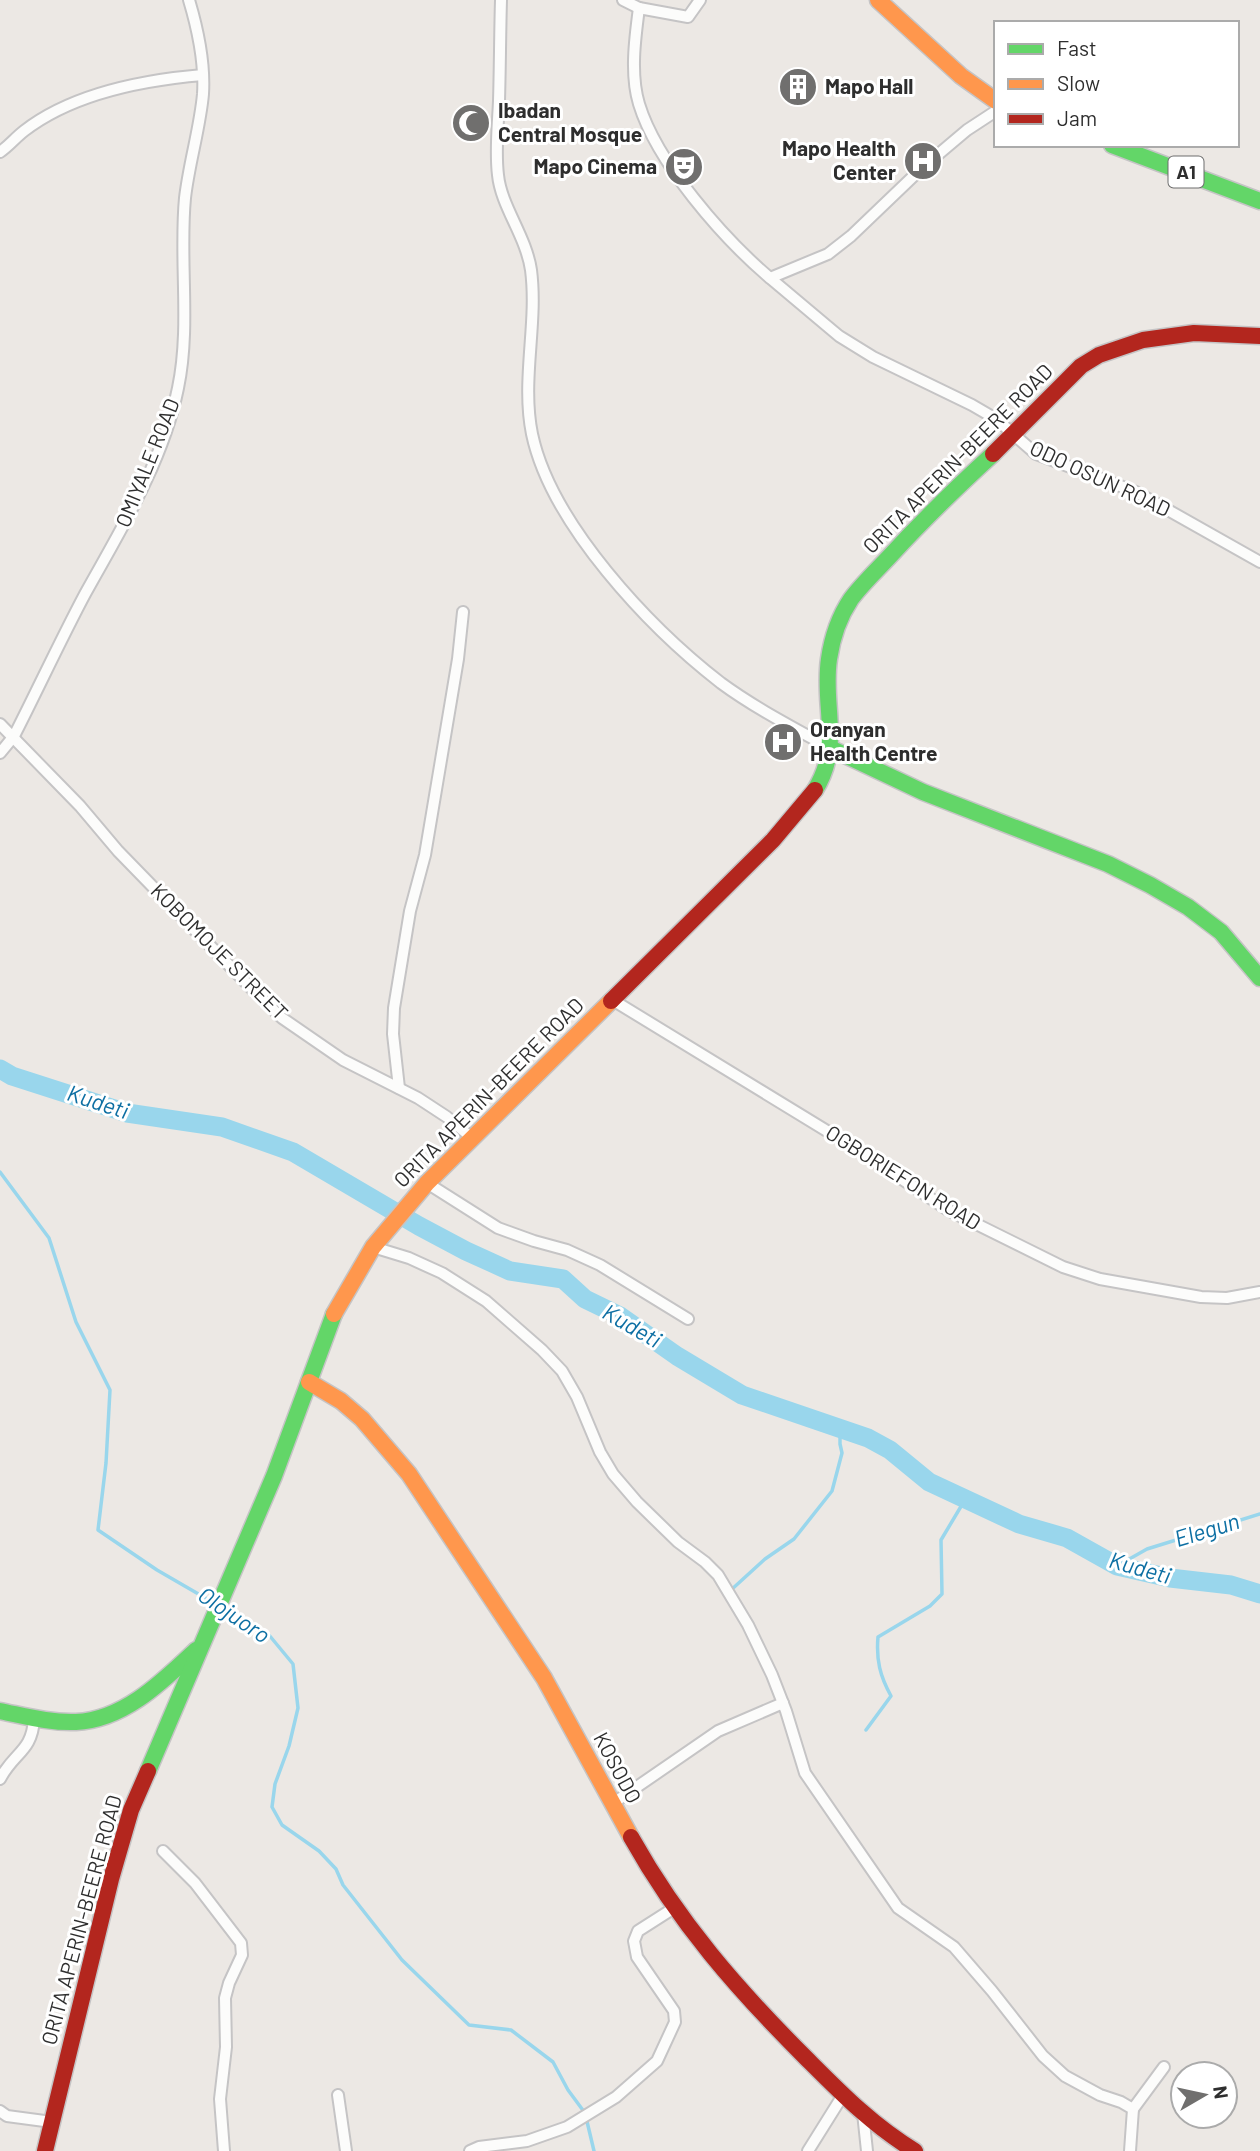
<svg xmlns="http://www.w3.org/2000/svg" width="1260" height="2151" viewBox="0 0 1260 2151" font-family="Barlow,sans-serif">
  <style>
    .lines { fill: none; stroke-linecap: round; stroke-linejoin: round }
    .stream { stroke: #99d6ec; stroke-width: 3.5 }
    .river { stroke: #99d6ec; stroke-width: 19 }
    .street-casing { stroke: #c5c4c5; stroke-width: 14 }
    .fast-casing { stroke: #c5c4c5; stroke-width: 19 }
    .slow-casing { stroke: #c5c4c5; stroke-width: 19 }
    .jam-casing { stroke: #c5c4c5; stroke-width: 19 }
    .street { stroke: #fcfcfb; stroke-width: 10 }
    .fast { stroke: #63d668; stroke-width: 16 }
    .slow { stroke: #ff974d; stroke-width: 16 }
    .jam { stroke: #b3261e; stroke-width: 16 }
    .labels { text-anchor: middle; stroke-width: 6; stroke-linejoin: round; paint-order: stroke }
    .shield { fill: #fff; stroke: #6d6d6d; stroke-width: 2 }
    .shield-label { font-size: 19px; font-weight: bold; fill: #2e2e2e }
    .poi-label { font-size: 21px; font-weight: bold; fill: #2e2e2e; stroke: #fff; text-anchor: start }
    .street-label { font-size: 21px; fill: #2e2e2e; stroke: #fff }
    .water-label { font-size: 23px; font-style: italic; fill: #0d6fa3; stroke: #fff }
  </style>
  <rect width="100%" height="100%" fill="#ece8e4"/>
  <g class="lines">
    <!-- stream -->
    <g class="stream">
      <path d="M 0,1172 L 49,1238 L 76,1322 L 110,1390 L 106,1463 L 98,1530 L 157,1570 L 214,1603"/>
      <path d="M 1117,1566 L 1147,1549 L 1260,1514"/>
      <path d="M 731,1590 L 765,1559 L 794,1539 L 832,1491 L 842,1453 L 840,1444 L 840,1428"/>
      <path d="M 224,1609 L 269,1635 L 293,1664 L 298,1708 L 289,1746 L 275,1784 L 272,1807 L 282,1825 L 319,1851 L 336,1869 L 343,1885 L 402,1960 L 469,2025 L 511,2030 L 553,2062 L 568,2090 L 585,2113 L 594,2151"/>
      <path d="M 866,1730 L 891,1696 C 880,1676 876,1660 878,1637 L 930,1606 L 942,1594 L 941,1540 L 966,1498"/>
    </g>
    <!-- river -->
    <path class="river" d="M 0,1069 L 12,1076 L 127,1113 L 222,1127 L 293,1152 L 419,1226 L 466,1251 L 510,1271 L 563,1279 L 585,1299 L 620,1316 L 677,1356 L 742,1395 L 868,1438 L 890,1450 L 929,1482 L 1019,1524 L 1067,1538 L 1117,1566 L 1170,1578 L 1231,1585 L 1260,1594"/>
    <defs>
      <g id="street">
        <path d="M 501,0 C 500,34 500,67 499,101 C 498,125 495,151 498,175 C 501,206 526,236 531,270 C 538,324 521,380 532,434 C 551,524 650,628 721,683 C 755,708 794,728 830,748"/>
        <path d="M 623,0 L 639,8 L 688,17 L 700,0"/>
        <path d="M 639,8 C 635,38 630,75 639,104 C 657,163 723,238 770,278 L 828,254 L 851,236 L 922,168 L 967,130 L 996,111"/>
        <path d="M 0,152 C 9,146 16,137 24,131 C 73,93 143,80 203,75"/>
        <path d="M 770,278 L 839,336 L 873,357 L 972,405 L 996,419 L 1036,454 L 1136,492 L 1260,562"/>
        <path d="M 0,724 L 80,806 L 118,851 L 258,995 L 282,1018 L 343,1060 L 418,1098 L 447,1117 L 472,1138"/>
        <path d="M 0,753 L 14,736 C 38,689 60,641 85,594 C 121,529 163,462 178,388 C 191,326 179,260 185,198 C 189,163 200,128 203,94 C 205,62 198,30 189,0"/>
        <path d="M 611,999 L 863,1153 L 948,1210 L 1063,1267 L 1100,1279 L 1201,1297 L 1227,1298 L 1260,1292"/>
        <path d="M 399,1088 L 393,1034 L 394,1008 L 410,911 L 425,855 L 458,659 L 463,612"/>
        <path d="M 427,1183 L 498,1228 L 534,1241 L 567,1250 L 600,1265 L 688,1319"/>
        <path d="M 373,1247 L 409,1258 L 442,1273 L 486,1301 L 542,1350 L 562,1371 L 577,1397 L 600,1452 L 613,1474 L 637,1502 L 678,1542 L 705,1562 L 718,1575 L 748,1625 L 772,1675 L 786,1711 L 805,1773 L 898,1908 L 954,1947 L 992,1991 L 1043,2056 L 1065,2076 L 1100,2095 L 1121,2102 L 1133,2109 L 1130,2151"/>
        <path d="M 0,1779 C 14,1752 32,1752 34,1719"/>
        <path d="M 612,1804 L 718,1731 L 783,1703"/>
        <path d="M 163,1851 L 195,1883 L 241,1943 L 242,1955 L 229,1983 L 225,1998 L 226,2047 L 220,2099 L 224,2151"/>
        <path d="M 338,2095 L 346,2151"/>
        <path d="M 1133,2109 L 1164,2067"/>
        <path d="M 0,2111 L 7,2116 L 52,2122"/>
        <path d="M 863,2113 L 867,2151"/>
        <path d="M 470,2151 L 479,2147 L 527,2141 L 567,2127 L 616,2097 L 657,2061 L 675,2022 L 674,2011 L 637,1957 L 634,1941 L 638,1931 L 674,1908"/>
        <path d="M 808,2151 L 843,2095"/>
      </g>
      <g id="fast">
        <path d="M 1112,145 L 1260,201"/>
        <path d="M 830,748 L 923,792 L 1108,864 L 1150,885 L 1188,907 L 1221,932 L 1260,978"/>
        <path d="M 815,790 C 843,745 822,706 829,659 C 832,638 839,617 851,599 C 862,584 877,570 890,556 C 923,520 957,487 993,454"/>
        <path d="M 0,1711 C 25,1716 50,1723 76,1722 C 124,1720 163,1681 196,1650"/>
        <path d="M 148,1771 L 274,1476 L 334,1314"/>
      </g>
      <g id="slow">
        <path d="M 878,0 L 961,76 L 996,101"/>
        <path d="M 334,1314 L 373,1247 L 427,1183 L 611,1001"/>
        <path d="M 309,1382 L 341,1401 L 362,1419 L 409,1474 L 544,1678 L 631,1837"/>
      </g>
      <g id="jam">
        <path d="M 993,454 L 1081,366 L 1099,355 L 1143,340 L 1194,333 L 1260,336"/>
        <path d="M 611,1001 L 773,840 L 815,790"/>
        <path d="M 631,1837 C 679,1923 737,1989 806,2058 C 840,2092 873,2126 915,2151"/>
        <path d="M 45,2151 L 111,1879 L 131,1810 L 148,1771"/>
      </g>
    </defs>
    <!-- street casing -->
    <use href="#street" class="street-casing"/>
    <!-- fast casing -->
    <use href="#fast" class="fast-casing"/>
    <!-- slow casing -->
    <use href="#slow" class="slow-casing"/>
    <!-- jam casing -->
    <use href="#jam" class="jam-casing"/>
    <!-- street -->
    <use href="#street" class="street"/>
    <!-- fast -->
    <use href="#fast" class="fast"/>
    <!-- slow -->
    <use href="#slow" class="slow"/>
    <!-- jam -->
    <use href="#jam" class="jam"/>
  </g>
  <!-- icons -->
  <defs>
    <symbol id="building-disc" viewBox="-11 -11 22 22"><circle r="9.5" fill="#706f6e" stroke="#fff"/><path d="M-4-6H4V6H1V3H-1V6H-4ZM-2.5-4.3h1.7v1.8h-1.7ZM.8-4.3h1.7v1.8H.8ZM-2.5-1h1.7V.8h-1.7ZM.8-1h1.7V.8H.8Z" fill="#fff"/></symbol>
    <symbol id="mosque-disc" viewBox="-11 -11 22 22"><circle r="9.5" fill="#706f6e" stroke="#fff"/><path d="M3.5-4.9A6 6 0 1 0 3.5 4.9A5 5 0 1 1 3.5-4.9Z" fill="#fff"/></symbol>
    <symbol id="hospital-disc" viewBox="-11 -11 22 22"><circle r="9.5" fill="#706f6e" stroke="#fff"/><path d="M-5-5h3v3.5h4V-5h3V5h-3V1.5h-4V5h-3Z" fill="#fff"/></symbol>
    <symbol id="theatre-disc" viewBox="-11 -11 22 22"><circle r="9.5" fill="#706f6e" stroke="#fff"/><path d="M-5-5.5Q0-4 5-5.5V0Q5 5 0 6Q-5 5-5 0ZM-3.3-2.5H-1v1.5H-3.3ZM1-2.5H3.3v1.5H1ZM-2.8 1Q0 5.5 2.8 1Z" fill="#fff"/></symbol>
  </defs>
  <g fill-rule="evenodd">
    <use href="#building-disc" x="776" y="65" width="44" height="44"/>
    <use href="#mosque-disc" x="449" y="101" width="44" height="44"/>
    <use href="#hospital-disc" x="901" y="139" width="44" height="44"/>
    <use href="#theatre-disc" x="662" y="145" width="44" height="44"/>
    <use href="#hospital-disc" x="761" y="720" width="44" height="44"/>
  </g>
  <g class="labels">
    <!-- shield labels -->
    <rect class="shield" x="1168.5" y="156.5" width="35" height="31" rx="5"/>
    <g class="shield-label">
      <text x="1186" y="179">A1</text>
    </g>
    <!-- poi labels -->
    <g class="poi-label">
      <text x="825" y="94">Mapo Hall</text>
      <text x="498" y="118">Ibadan<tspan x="498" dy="24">Central Mosque</tspan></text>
      <text x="896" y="156" text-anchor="end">Mapo Health<tspan x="896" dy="24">Center</tspan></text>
      <text x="657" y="174" text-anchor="end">Mapo Cinema</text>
      <text x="810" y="737">Oranyan<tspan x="810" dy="24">Health Centre</tspan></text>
    </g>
    <!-- street labels -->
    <g class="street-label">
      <text transform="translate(958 459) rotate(-45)" y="7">ORITA APERIN-BEERE ROAD</text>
      <text transform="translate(148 463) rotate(-68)" y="7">OMIYALE ROAD</text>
      <text transform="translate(1100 479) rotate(25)" y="7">ODO OSUN ROAD</text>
      <text transform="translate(219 952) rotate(45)" y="7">KOBOMOJE STREET</text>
      <text transform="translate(489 1093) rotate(-45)" y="7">ORITA APERIN-BEERE ROAD</text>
      <text transform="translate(903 1178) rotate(32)" y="7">OGBORIEFON ROAD</text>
      <text transform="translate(617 1768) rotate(62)" y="7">KOSODO</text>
      <text transform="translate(82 1920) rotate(-75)" y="7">ORITA APERIN-BEERE ROAD</text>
    </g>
    <!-- water labels -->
    <g class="water-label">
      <text transform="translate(98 1102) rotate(18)" y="8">Kudeti</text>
      <text transform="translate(632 1326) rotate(30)" y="8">Kudeti</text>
      <text transform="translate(1207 1530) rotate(-17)" y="8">Elegun</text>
      <text transform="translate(1140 1568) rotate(16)" y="8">Kudeti</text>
      <text transform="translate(234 1615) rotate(34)" y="8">Olojuoro</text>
    </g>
  </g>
  <!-- legend -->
  <rect x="994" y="21" width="245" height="126" fill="#ffffff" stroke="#ababab" stroke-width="2"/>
  <rect x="1008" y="44" width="35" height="10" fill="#63d668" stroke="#ababab" stroke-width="2"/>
  <text x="1057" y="56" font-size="21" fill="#2e2e2e">Fast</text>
  <rect x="1008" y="79" width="35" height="10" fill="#ff974d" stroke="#ababab" stroke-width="2"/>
  <text x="1057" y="91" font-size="21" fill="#2e2e2e">Slow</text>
  <rect x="1008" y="114" width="35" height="10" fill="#b3261e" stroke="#ababab" stroke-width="2"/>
  <text x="1057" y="126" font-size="21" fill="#2e2e2e">Jam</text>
  <!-- north arrow -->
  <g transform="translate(1204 2095) rotate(81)"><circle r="33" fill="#ffffff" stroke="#ababab" stroke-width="2"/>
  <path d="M0-5L12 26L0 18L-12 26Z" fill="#706f6e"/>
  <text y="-10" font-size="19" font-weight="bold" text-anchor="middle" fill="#2e2e2e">N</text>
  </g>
</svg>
